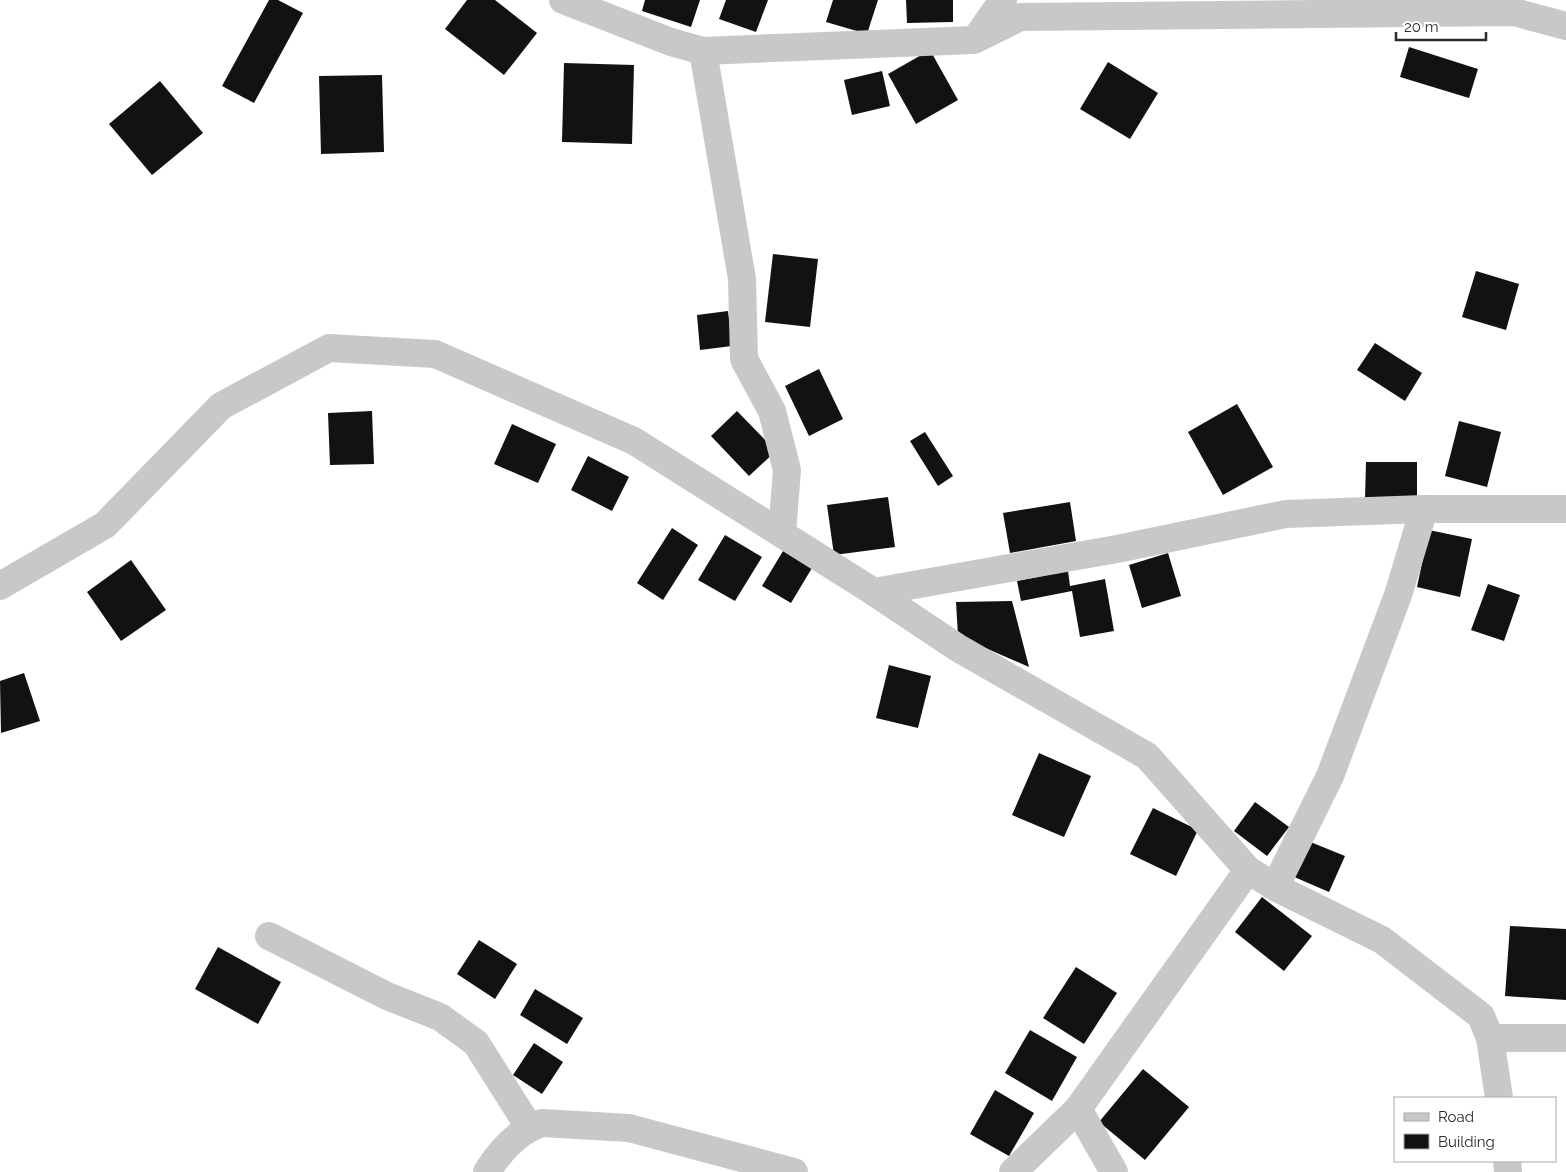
<svg xmlns="http://www.w3.org/2000/svg" width="1566" height="1172" viewBox="0 0 1566 1172" font-family="Raleway,sans-serif">
  <style>
    .building { fill: #121212 }
    .lines { fill: none; stroke-linecap: round; stroke-linejoin: round }
    .minor { stroke: #c8c8c8; stroke-width: 28 }
  </style>
  <rect width="100%" height="100%" fill="#fff"/>
  <!-- building -->
  <g class="building">
    <path d="M 269,0 L 278,0 L 303,13 L 254,103 L 222,86 Z"/>
    <path d="M 467,0 L 495,0 L 537,33 L 504,75 L 445,29 Z"/>
    <path d="M 645,0 L 700,0 L 691,27 L 642,11 Z"/>
    <path d="M 726,0 L 768,0 L 756,32 L 719,19 Z"/>
    <path d="M 833,0 L 878,0 L 867,34 L 826,22 Z"/>
    <path d="M 906,0 L 953,0 L 953,22 L 907,23 Z"/>
    <path d="M 1409,47 L 1478,69 L 1469,98 L 1400,77 Z"/>
    <path d="M 930,50 L 958,100 L 916,124 L 888,74 Z"/>
    <path d="M 1108,62 L 1158,93 L 1130,139 L 1080,109 Z"/>
    <path d="M 564,63 L 634,65 L 632,144 L 562,142 Z"/>
    <path d="M 882,71 L 890,106 L 852,115 L 844,80 Z"/>
    <path d="M 382,75 L 384,152 L 321,154 L 319,76 Z"/>
    <path d="M 160,81 L 203,133 L 152,175 L 109,124 Z"/>
    <path d="M 773,254 L 818,259 L 810,327 L 765,322 Z"/>
    <path d="M 1476,271 L 1519,284 L 1506,330 L 1462,317 Z"/>
    <path d="M 728,311 L 732,346 L 700,350 L 697,315 Z"/>
    <path d="M 1375,343 L 1422,373 L 1405,401 L 1357,370 Z"/>
    <path d="M 819,369 L 843,419 L 809,436 L 785,386 Z"/>
    <path d="M 1237,404 L 1273,467 L 1223,495 L 1188,432 Z"/>
    <path d="M 372,411 L 374,464 L 330,465 L 328,413 Z"/>
    <path d="M 737,411 L 776,451 L 749,476 L 711,436 Z"/>
    <path d="M 1459,421 L 1501,432 L 1487,487 L 1445,476 Z"/>
    <path d="M 512,424 L 556,444 L 538,483 L 494,464 Z"/>
    <path d="M 925,432 L 953,476 L 938,486 L 910,441 Z"/>
    <path d="M 588,456 L 629,477 L 612,511 L 571,490 Z"/>
    <path d="M 1366,462 L 1417,462 L 1417,499 L 1365,499 Z"/>
    <path d="M 888,497 L 895,547 L 834,555 L 827,505 Z"/>
    <path d="M 1070,502 L 1076,541 L 1010,553 L 1003,513 Z"/>
    <path d="M 672,528 L 698,545 L 663,600 L 637,583 Z"/>
    <path d="M 1429,530 L 1472,539 L 1460,597 L 1417,587 Z"/>
    <path d="M 725,535 L 762,557 L 735,601 L 698,580 Z"/>
    <path d="M 783,551 L 812,568 L 791,603 L 762,586 Z"/>
    <path d="M 1168,553 L 1181,596 L 1142,608 L 1129,565 Z"/>
    <path d="M 131,560 L 166,610 L 121,641 L 87,592 Z"/>
    <path d="M 1068,571 L 1070,586 L 1105,579 L 1114,631 L 1080,637 L 1072,591 L 1021,601 L 1017,581 Z"/>
    <path d="M 1488,584 L 1520,595 L 1504,641 L 1471,630 Z"/>
    <path d="M 1012,601 L 1029,667 L 958,636 L 956,602 Z"/>
    <path d="M 889,665 L 931,676 L 918,728 L 876,718 Z"/>
    <path d="M 24,673 L 40,721 L 1,733 L 0,681 Z"/>
    <path d="M 1039,753 L 1091,776 L 1064,837 L 1012,815 Z"/>
    <path d="M 1255,802 L 1289,827 L 1267,856 L 1234,831 Z"/>
    <path d="M 1153,808 L 1198,830 L 1176,876 L 1130,854 Z"/>
    <path d="M 1308,841 L 1345,856 L 1329,892 L 1292,876 Z"/>
    <path d="M 1262,897 L 1312,936 L 1284,971 L 1235,932 Z"/>
    <path d="M 1510,926 L 1566,929 L 1566,1000 L 1505,996 Z"/>
    <path d="M 479,940 L 517,964 L 495,999 L 457,974 Z"/>
    <path d="M 218,947 L 281,982 L 258,1024 L 195,989 Z"/>
    <path d="M 1076,967 L 1117,993 L 1084,1044 L 1043,1018 Z"/>
    <path d="M 535,989 L 583,1018 L 567,1044 L 520,1015 Z"/>
    <path d="M 1030,1030 L 1077,1057 L 1052,1101 L 1005,1073 Z"/>
    <path d="M 534,1043 L 563,1062 L 542,1094 L 513,1075 Z"/>
    <path d="M 1143,1069 L 1189,1107 L 1145,1160 L 1099,1122 Z"/>
    <path d="M 995,1090 L 1034,1113 L 1009,1156 L 970,1134 Z"/>
  </g>
  <g class="lines">
    <!-- minor -->
    <g class="minor">
      <path d="M 563,0 L 671,42 L 703,51 L 974,40 L 1020,17 L 1514,12 L 1566,26"/>
      <path d="M 977,37 L 1003,0"/>
      <path d="M 703,51 L 742,279 L 744,359 L 772,411 L 787,470 L 782,533"/>
      <path d="M 0,586 L 105,525 L 221,406 L 329,348 L 435,354 L 634,441 L 874,592 L 958,648 L 1147,756 L 1248,870"/>
      <path d="M 874,592 L 1117,549 L 1286,514 L 1424,509 L 1566,509"/>
      <path d="M 1275,887 L 1382,940 L 1481,1016 L 1490,1038 L 1499,1098"/>
      <path d="M 269,936 L 387,996 L 440,1017 L 476,1043 L 529,1127"/>
      <path d="M 1490,1038 L 1566,1038"/>
      <path d="M 1078,1109 L 1114,1172"/>
      <path d="M 1507,1161 L 1508,1172"/>
      <path d="M 487,1172 C 500,1151 518,1131 542,1123 L 629,1128 L 794,1172"/>
      <path d="M 1013,1172 L 1078,1109 L 1248,870 L 1275,887 L 1330,776 L 1398,595 L 1424,509"/>
    </g>
  </g>
  <!-- legend -->
  <rect x="1394" y="1097" width="162" height="65" fill="#ffffff" stroke="#aaaaaa"/>
  <rect x="1404" y="1113" width="25" height="8" fill="#c8c8c8" stroke="#aaaaaa"/>
  <text x="1438" y="1122" font-size="15" fill="#2b2b2b">Road</text>
  <rect x="1404" y="1134" width="25" height="15" fill="#121212" stroke="#aaaaaa"/>
  <text x="1438" y="1147" font-size="15" fill="#2b2b2b">Building</text>
  <!-- scale -->
  <path d="M1396 32v8h90v-8" fill="none" stroke="#2b2b2b" stroke-width="2.5"/>
  <text x="1404" y="32" font-size="15" fill="#2b2b2b" stroke="#ffffff" stroke-width="4" paint-order="stroke">20 m</text>
</svg>
